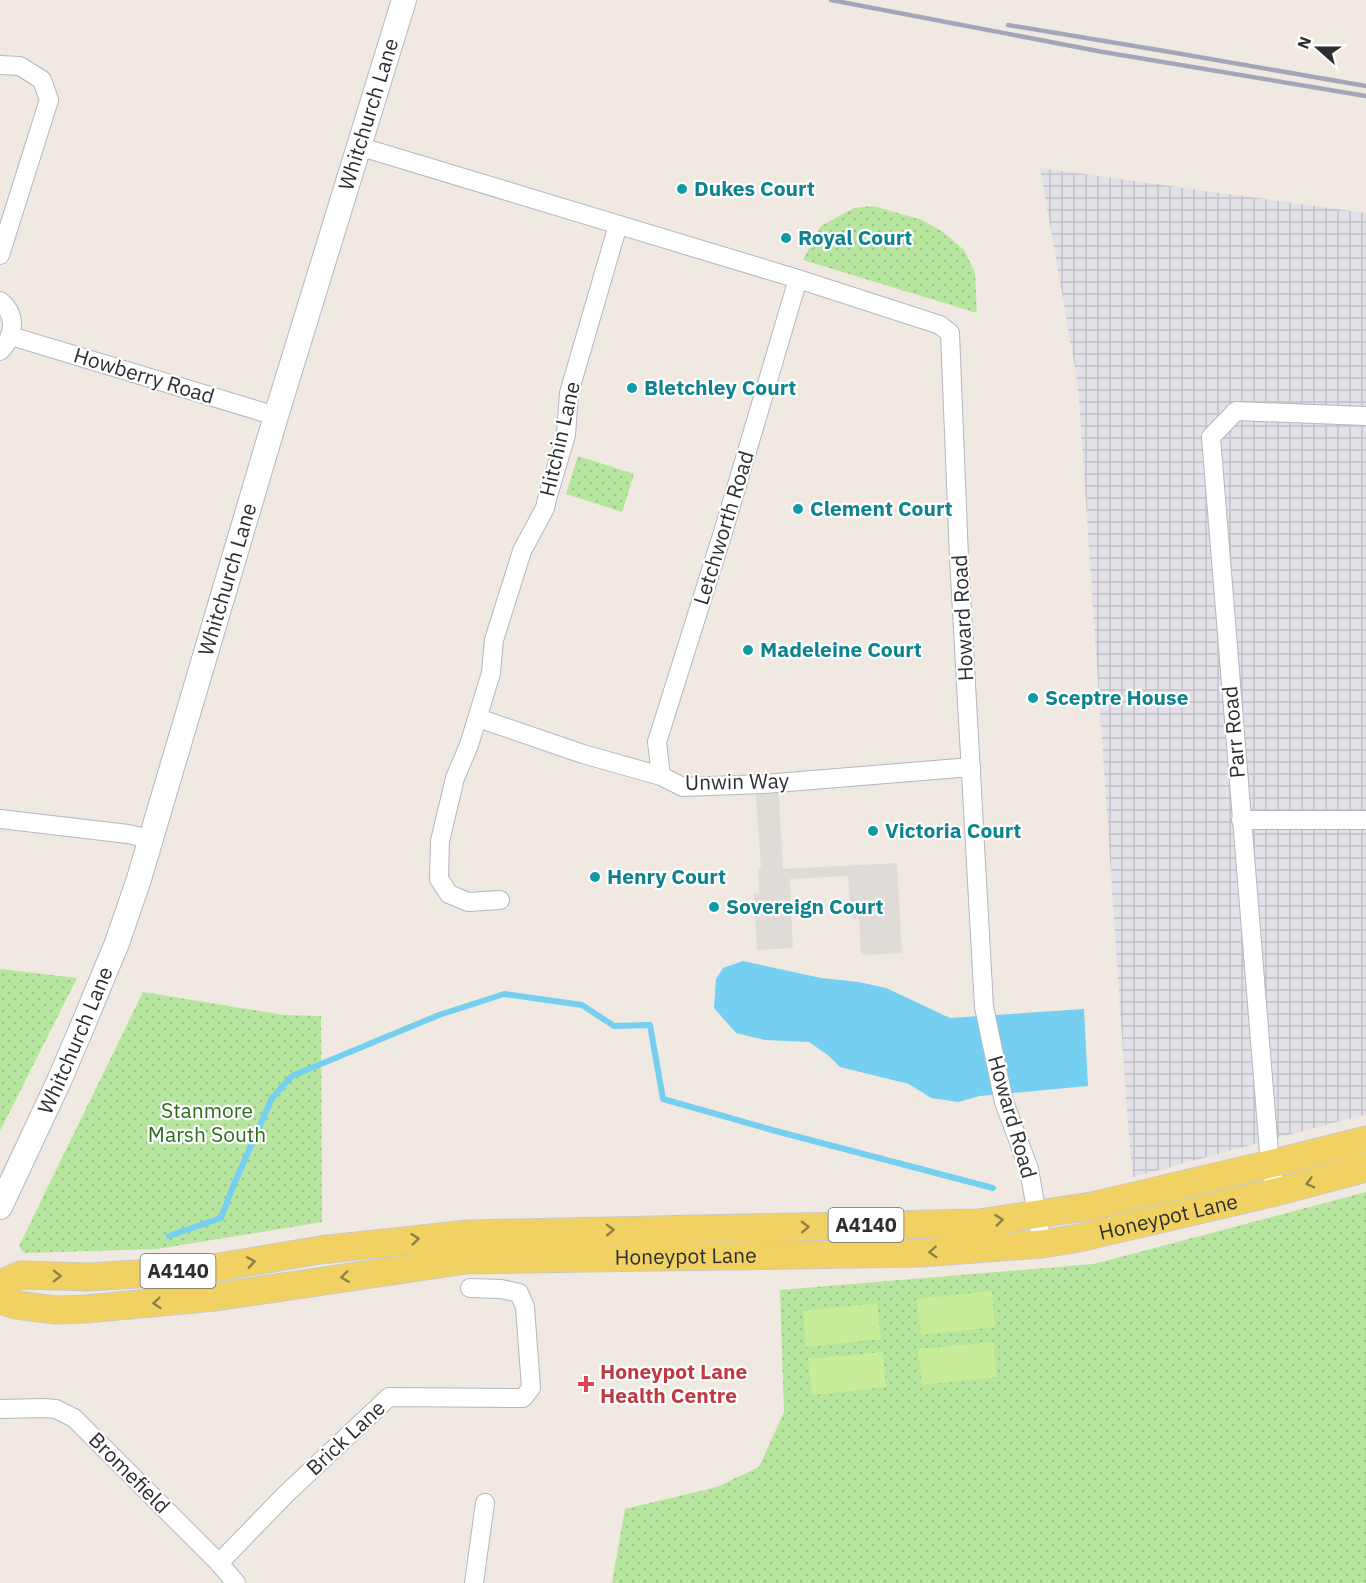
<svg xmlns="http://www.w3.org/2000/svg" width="1366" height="1583" viewBox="0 0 1366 1583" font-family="'IBM Plex Sans',sans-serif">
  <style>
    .industrial { fill: url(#industrial-grid) }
    .park { fill: url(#park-dots) }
    .pitch { fill: #c9ec9a }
    .plaza { fill: #dfdcd8 }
    .water { fill: #75cff0 }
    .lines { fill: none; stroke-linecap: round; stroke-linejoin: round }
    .stream { stroke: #75cff0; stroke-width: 6 }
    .minor-casing { stroke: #b4b7c1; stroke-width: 20 }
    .secondary-casing { stroke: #b4b7c1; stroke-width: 26 }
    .primary-casing { stroke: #c9c9c9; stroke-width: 29 }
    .minor { stroke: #fff; stroke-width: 18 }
    .secondary { stroke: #fff; stroke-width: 24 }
    .primary { stroke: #f2d163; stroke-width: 27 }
    .rail { stroke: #a3a6b8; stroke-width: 4.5 }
    .oneway { stroke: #908048 }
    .culture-dot { fill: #0f9aa8; stroke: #fff; stroke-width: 2 }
    .health-dot { fill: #e0444e; stroke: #fff; stroke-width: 2 }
    .labels { text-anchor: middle; stroke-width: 4.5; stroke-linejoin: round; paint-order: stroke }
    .shield { fill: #fff; stroke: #6d6d6d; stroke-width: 1.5 }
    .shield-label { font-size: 20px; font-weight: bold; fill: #2e2e2e }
    .street-label { font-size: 21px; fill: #2e2e2e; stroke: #fff }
    .culture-label { font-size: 21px; font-weight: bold; fill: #0d838f; stroke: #fff; text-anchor: start }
    .park-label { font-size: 21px; fill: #2c6e1b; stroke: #fff }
    .health-label { font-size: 21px; font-weight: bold; fill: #be3a42; stroke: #fff; text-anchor: start }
  </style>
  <defs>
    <pattern id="industrial-grid" width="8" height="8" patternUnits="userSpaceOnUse" patternTransform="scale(1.5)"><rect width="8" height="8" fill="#e3e1e8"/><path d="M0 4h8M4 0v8" fill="none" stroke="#c3c1c7"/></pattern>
    <pattern id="park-dots" width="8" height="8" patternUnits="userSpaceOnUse" patternTransform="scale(1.5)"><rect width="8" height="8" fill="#b6e59e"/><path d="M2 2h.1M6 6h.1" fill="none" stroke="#9dc588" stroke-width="1.8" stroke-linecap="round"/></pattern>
  </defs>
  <rect width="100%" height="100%" fill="#efe9e1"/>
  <!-- industrial -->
  <path class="industrial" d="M 1040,168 L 1366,213 L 1366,1115 L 1359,1116 L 1133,1177 L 1128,1127 L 1078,385 Z"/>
  <!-- park -->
  <g class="park">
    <path d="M 873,206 L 922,220 L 943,232 L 964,250 L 975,273 L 977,313 L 803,260 L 821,226 L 854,208 Z"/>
    <path d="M 578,456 L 634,474 L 622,512 L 566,494 Z"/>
    <path d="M 0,969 L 77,978 L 0,1131 Z"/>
    <path d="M 143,992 L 284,1015 L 321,1016 L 322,1222 L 157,1249 L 24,1253 L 19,1246 Z"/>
    <path d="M 1366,1192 L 1366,1583 L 612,1583 L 625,1509 L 717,1487 L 759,1467 L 784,1412 L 780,1290 L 1094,1264 Z"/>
  </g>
  <!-- pitch -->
  <g class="pitch">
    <path d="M 992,1291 L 995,1327 L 921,1335 L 917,1299 Z"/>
    <path d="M 877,1303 L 881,1339 L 806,1347 L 803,1311 Z"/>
    <path d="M 993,1342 L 997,1377 L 922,1385 L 918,1349 Z"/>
    <path d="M 883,1352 L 886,1387 L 812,1395 L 808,1359 Z"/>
  </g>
  <!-- plaza -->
  <path class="plaza" d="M 778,783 L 783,869 L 897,863 L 902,953 L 861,955 L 859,918 L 851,919 L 848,876 L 790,879 L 793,948 L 757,950 L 754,893 L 759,893 L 758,869 L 761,868 L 755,784 Z"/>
  <!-- water -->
  <path class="water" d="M 743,961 L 821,978 L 859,982 L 886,988 L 950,1018 L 1084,1009 L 1088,1086 L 980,1096 L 958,1102 L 931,1098 L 909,1084 L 840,1067 L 829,1056 L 809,1042 L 765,1040 L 736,1033 L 714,1008 L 716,979 L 723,968 Z"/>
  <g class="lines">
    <!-- stream -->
    <path class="stream" d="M 169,1236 L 221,1218 L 234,1184 L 272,1098 L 292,1076 L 439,1015 L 504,994 L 582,1005 L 614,1026 L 650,1025 L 663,1099 L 772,1130 L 993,1188"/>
    <defs>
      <g id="minor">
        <path d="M 0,65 L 20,66 L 42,80 L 49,100 L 0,255"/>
        <path d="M 358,146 L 798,279 L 940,325 L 950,333 L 959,558 L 984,1007 L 1004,1102 L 1029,1169 L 1042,1244"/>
        <path d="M 0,301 C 17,315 15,336 0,351"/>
        <path d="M 11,336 L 276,416"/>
        <path d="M 478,718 L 583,754 L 661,776 L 683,787 L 764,784 L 971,767"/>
        <path d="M 661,776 L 657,742 L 724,529 L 798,279"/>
        <path d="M 0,819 L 128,834 L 150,839"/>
        <path d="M 1241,820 L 1366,820"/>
        <path d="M 500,900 L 468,902 L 449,894 L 439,879 L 440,841 L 455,778 L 469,745 L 491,673 L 494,640 L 522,551 L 545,508 L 547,499 L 566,435 L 569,393 L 618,225"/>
        <path d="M 1276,1192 L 1270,1164 L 1211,437 L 1236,411 L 1366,416"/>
        <path d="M 0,1409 L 43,1408 L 56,1409 L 74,1418 L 219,1563 L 236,1583"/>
        <path d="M 219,1563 L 286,1494 L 389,1397 L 523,1398 L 531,1388 L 525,1307 L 519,1293 L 501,1289 L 470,1288"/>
        <path d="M 474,1583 L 485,1503"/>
      </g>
      <g id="secondary">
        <path id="s1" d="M 0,1207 L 59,1081 L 80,1032 L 117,943 L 139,879 L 276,416 L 404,0"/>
      </g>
      <g id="primary">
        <path d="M 0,1284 L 21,1275 L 89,1277 L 202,1270 L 320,1250 L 468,1234 L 979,1223 L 1092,1206 L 1270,1164 L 1366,1140"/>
        <path id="s2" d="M 0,1300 L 16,1305 L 56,1310 L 86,1309 L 215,1297 L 466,1260 L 921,1253 L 1042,1244 L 1079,1238 L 1276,1192 L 1366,1168"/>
      </g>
    </defs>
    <!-- minor casing -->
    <use href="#minor" class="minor-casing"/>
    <!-- secondary casing -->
    <use href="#secondary" class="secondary-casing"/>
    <!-- primary casing -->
    <use href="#primary" class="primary-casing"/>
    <!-- minor -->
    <use href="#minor" class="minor"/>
    <!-- secondary -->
    <use href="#secondary" class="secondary"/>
    <!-- primary -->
    <use href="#primary" class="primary"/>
    <!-- rail -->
    <g class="rail">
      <path d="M 831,0 L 1103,52 L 1366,96"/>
      <path d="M 1008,25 L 1170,52 L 1366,86"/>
    </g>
  </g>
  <!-- one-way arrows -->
  <defs><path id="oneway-chevron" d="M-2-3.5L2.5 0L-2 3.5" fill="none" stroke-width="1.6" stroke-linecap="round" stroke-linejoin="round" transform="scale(1.5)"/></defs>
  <g class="oneway">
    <use href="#oneway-chevron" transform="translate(1310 1183) rotate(165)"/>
    <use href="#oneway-chevron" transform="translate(999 1220) rotate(-7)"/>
    <use href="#oneway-chevron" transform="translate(805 1227) rotate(-1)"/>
    <use href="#oneway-chevron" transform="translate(610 1230) rotate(-1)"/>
    <use href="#oneway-chevron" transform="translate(415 1239) rotate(-6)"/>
    <use href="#oneway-chevron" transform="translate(933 1252) rotate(177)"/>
    <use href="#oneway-chevron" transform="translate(251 1262) rotate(-9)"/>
    <use href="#oneway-chevron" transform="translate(57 1276) rotate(1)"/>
    <use href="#oneway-chevron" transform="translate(345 1277) rotate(172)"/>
    <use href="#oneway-chevron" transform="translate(157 1303) rotate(175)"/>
  </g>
  <!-- markers -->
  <g class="culture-dot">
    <circle cx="682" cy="189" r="6"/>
    <circle cx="786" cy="238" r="6"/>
    <circle cx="632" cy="388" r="6"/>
    <circle cx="798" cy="509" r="6"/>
    <circle cx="748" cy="650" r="6"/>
    <circle cx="1033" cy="698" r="6"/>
    <circle cx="873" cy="831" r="6"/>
    <circle cx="595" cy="877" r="6"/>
    <circle cx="714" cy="907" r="6"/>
  </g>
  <path class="health-dot" d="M583 1375h6v6h6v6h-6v6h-6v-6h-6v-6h6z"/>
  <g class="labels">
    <!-- shield labels -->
    <g class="shield">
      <rect x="828.5" y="1208" width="75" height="34" rx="4.5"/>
      <rect x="140.5" y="1254" width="75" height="34" rx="4.5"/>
    </g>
    <g class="shield-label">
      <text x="866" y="1232">A4140</text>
      <text x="178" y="1278">A4140</text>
    </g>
    <!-- street labels -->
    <g class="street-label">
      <text dy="7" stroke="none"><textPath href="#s1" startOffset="1155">Whitchurch Lane</textPath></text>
      <text transform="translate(144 376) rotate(17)" y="7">Howberry Road</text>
      <text transform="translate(560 439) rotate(-77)" y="7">Hitchin Lane</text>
      <text transform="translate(724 528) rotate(-73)" y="7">Letchworth Road</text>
      <text dy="7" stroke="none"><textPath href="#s1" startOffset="669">Whitchurch Lane</textPath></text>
      <text transform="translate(963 618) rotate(-93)" y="7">Howard Road</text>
      <text transform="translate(1234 732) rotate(-95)" y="7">Parr Road</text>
      <text transform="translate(737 782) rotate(-1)" y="7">Unwin Way</text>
      <text dy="7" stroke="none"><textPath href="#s1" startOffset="183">Whitchurch Lane</textPath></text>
      <text transform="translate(1012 1117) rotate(74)" y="7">Howard Road</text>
      <text dy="7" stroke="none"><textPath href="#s2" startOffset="1176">Honeypot Lane</textPath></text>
      <text dy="7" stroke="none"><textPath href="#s2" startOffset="690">Honeypot Lane</textPath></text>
      <text transform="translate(346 1438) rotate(-43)" y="7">Brick Lane</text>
      <text transform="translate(129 1473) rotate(45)" y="7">Bromefield</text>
    </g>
    <!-- culture labels -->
    <g class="culture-label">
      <text x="694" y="196">Dukes Court</text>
      <text x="798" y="245">Royal Court</text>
      <text x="644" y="395">Bletchley Court</text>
      <text x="810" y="516">Clement Court</text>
      <text x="760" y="657">Madeleine Court</text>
      <text x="1045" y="705">Sceptre House</text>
      <text x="885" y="838">Victoria Court</text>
      <text x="607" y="884">Henry Court</text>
      <text x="726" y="914">Sovereign Court</text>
    </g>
    <!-- park labels -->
    <g class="park-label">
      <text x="207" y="1118">Stanmore<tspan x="207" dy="24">Marsh South</tspan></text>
    </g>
    <!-- health labels -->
    <g class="health-label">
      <text x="600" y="1379">Honeypot Lane<tspan x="600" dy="24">Health Centre</tspan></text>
    </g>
  </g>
  <!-- north arrow -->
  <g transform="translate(1318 48) rotate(291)" stroke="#ffffff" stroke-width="4.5" paint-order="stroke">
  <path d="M0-4.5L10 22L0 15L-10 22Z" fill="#2e2e2e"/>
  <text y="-9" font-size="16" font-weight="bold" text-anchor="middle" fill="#2e2e2e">N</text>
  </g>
</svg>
